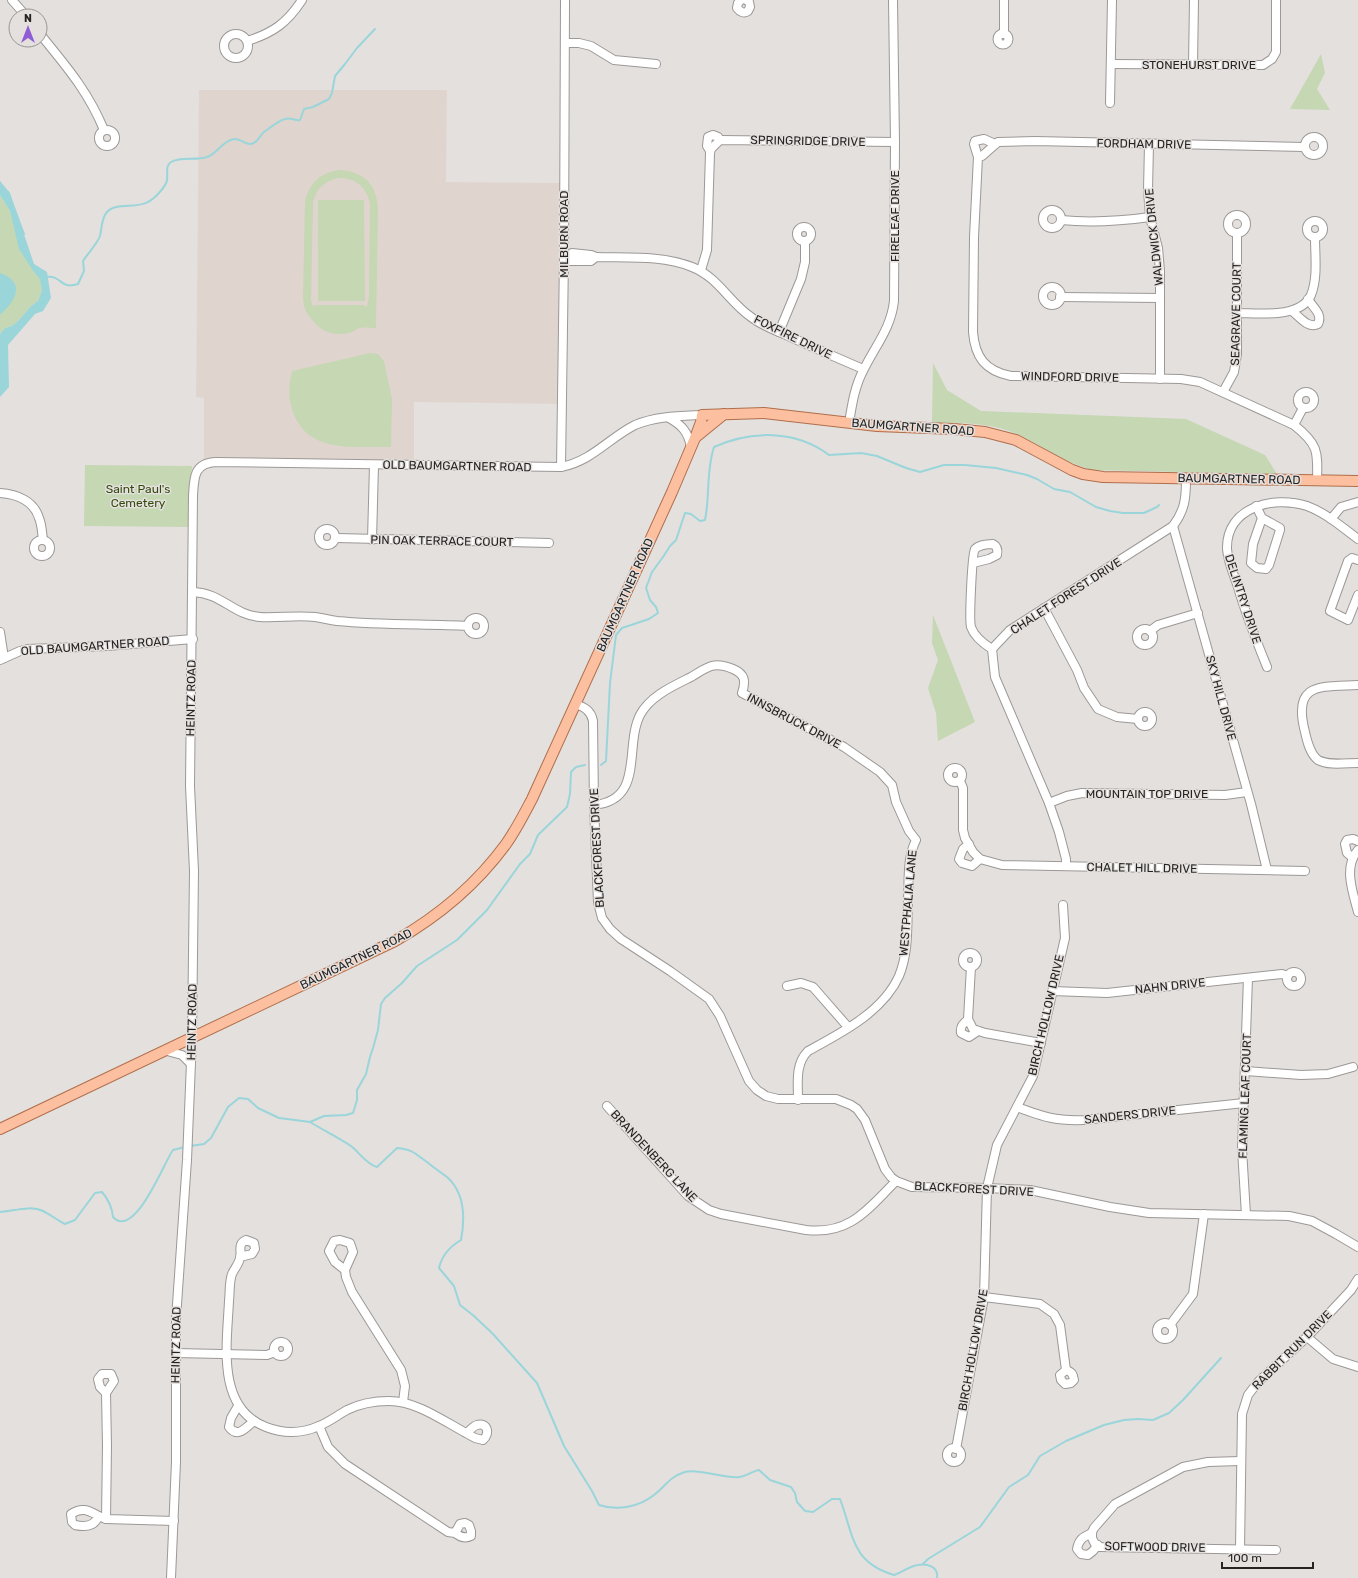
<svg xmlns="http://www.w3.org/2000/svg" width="1358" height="1578" viewBox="0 0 1358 1578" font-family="Rubik,sans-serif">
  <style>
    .built { fill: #e0d5ce }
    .green { fill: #c5d7b3; fill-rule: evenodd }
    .water { fill: #9ad5da }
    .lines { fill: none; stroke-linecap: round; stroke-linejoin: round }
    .stream { stroke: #9ad5da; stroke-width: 2 }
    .minor-casing { stroke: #9c9896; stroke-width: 10 }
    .major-casing { stroke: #b06e4b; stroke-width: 12 }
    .minor { stroke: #fff; stroke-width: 8 }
    .major { stroke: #fcc0a0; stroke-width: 10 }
    .labels { text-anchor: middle; stroke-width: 3; stroke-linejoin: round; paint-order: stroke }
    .street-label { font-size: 12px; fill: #262423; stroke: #e4e0de }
    .park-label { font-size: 12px; fill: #344b0d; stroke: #e4e0de }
  </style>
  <rect width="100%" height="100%" fill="#e4e0de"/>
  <!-- built -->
  <path class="built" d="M 199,90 L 447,90 L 446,182 L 562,183 L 559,404 L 414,402 L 414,463 L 221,457 L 204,459 L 204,398 L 196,397 Z"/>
  <!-- green -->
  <g class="green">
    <path d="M 1321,54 L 1325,73 L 1317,89 L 1330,110 L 1290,109 Z"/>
    <path d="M 340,170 C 367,172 378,187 378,213 L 376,328 C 371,328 365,327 360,328 C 357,328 355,331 352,332 C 338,337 322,333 313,321 C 306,314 303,306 303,296 L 305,201 C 310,182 321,172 340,170 ZM 339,178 C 356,178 366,187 370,203 L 369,296 L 367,307 L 363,305 L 316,305 L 313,306 L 311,301 L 313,203 C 316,188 325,181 339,178 Z"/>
    <path d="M 0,195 L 10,211 L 14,227 L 34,272 L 41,279 L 42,290 L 38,301 L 31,306 L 19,320 L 12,326 L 5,328 L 0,334 Z"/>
    <path d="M 318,200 L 364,200 L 365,301 L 318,301 Z"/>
    <path d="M 370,353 L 378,354 L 384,361 L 392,399 L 391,447 C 357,446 312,454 295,417 C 288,402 288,387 292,371 Z"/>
    <path d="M 933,363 L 947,390 L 981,411 L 1186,419 L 1265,455 L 1277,474 L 1094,470 C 1066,464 1043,446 1017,434 C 993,423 958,422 932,423 Z"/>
    <path d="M 85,465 L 192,466 L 190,527 L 84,526 Z"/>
    <path d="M 933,615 L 975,722 L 938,741 L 936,713 L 928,688 L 938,660 L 932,643 Z"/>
  </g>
  <!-- water -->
  <g class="water">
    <path d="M 0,181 L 10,193 L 34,264 L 47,272 L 51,298 L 43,311 L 35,314 L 8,345 L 9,387 L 0,397 L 0,334 L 5,328 L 12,326 L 19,320 L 31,306 L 38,301 L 42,290 L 40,279 L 34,272 L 19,249 L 10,211 L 0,195 Z"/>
    <path d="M 0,273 C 27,283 15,301 0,315 Z"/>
  </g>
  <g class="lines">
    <!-- stream -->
    <g class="stream">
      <path d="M 8,192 L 24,234"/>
      <path d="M 46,277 C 63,275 59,290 78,284 L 84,271 L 83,261 C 88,253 97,244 100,236 C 102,228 101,219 107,212 C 116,202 136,209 148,202 C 154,199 166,187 167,180 C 168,174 165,166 171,162 C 181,156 196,161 207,157 C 217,154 222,141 234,139 C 241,138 245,145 251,144 C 258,143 260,135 264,132 C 268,129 281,120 285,119 C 290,117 295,121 300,120 L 304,109 L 313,107 L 329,99 L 332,93 L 335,76 L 345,64 L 357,48 L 375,29"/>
      <path d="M 601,765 L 606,761 L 610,683 L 616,635 L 622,628 L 649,619 L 658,613 L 656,607 L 650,600 L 646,588 L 652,572 L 663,557 L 670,546 L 676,540 L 685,513 L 691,514 L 700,521 L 705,520 C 710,496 706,471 714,447 C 751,430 796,430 829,455 L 861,453 L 877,456 L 906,468 L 920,472 L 944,465 L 965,465 L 996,468 L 1027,475 L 1037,479 L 1054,489 L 1070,492 L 1096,507 L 1110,511 L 1123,513 L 1144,513 L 1157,507 L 1159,505"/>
      <path d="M 310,1122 C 323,1130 337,1137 351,1146 C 360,1153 366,1164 377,1167 L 397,1148 C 414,1150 414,1153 427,1162 C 433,1167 440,1172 447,1177 C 465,1193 465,1219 461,1240 C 449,1247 442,1255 439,1268 L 454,1286 L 460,1305 L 474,1316 L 493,1334 L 537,1383 L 564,1446 L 592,1491 L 599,1505 C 617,1511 639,1507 654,1495 C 666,1486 669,1477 685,1472 C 697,1468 726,1479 739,1477 C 746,1477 752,1471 759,1470 L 770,1480 L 791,1487 L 795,1493 L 797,1502 L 805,1511 L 813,1512 L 832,1499 L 840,1499 C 854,1536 851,1562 894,1575 C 902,1572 910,1566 918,1565 C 927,1563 939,1567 937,1578"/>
      <path d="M 190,1146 L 204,1144 L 211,1138 L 228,1107 L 239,1098 L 248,1099 L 258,1108 L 279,1118 L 295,1120 L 310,1122 L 324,1116 L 346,1115 L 353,1113 L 357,1100 L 357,1090 L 366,1074 L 370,1057 L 373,1048 L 378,1030 L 381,1004 L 385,998 L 402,983 L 417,966 L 457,940 L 487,910 L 520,864 L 530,854 L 538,835 L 567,807 L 570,794 L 571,772 L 576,767 L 585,765"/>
      <path d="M 0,1212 C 14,1211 30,1205 43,1211 C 51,1215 57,1220 65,1224 L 75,1220 L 95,1193 L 102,1192 C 109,1200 112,1207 113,1217 C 135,1240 164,1162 173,1150 L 185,1147"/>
      <path d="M 923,1564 L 928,1559 L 980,1527 L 1009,1487 L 1028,1475 L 1040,1456 L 1066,1441 L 1104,1425 L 1124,1420 L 1138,1419 L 1153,1420 L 1169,1413 L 1183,1400 L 1221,1358"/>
    </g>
    <defs>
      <g id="minor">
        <path d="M 12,0 L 26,16"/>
        <path d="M 741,0 L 738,3 L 737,8 C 740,12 744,14 748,11 L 750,7 L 749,2 L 746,0"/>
        <circle cx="1003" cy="39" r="5.5"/>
        <circle cx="236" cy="46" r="12"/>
        <path d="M 40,34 C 66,66 88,91 104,130"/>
        <path d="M 1004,34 L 1004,0"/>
        <path d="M 247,41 C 273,33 287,23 302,0"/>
        <path d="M 565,43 L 579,43 L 591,46 L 614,60 L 656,64"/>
        <path d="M 1111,64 L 1263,65 L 1272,59 L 1276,52 L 1276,0"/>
        <path d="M 1193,65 L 1194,0"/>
        <path d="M 1110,103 L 1112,0"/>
        <circle cx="107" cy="138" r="8"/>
        <circle cx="1314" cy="146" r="9"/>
        <path d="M 1149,144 L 1148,190 L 1150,217 L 1158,248 L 1160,271 L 1160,379"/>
        <path d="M 1304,147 L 1035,141 L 998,142 L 982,156 L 978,157 L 974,237 L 973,332 C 975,357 985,371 1011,376 L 1181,379 L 1200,382 L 1294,425 C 1318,444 1318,451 1317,480"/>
        <path d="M 710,151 L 707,146 L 708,137 L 713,135 L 718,137 L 720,140"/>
        <path d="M 978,157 L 974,144 L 975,141 L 984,139 L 995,144"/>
        <circle cx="1052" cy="219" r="9"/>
        <circle cx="1237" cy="224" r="9"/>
        <path d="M 1061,220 C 1091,223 1121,221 1150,217"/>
        <circle cx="1315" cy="229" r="8"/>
        <circle cx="804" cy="234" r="7"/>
        <path d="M 564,257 L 567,257 L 569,261 L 591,261 L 596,257 C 627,258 662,255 692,267 C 718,277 729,302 751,317 C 761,325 774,330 786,335 C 812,347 837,358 863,369"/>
        <path d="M 567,257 L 572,253 L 591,255 L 596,257"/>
        <path d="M 701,270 L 707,250 L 710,153 L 711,149 L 720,140 L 895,142"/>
        <circle cx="1052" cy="296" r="9"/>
        <path d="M 1060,297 L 1160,298"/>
        <path d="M 1292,311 C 1300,317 1308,329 1318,324 C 1323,314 1313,308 1308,299"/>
        <path d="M 1237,313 C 1257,313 1301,319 1311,295 C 1318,278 1315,256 1315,237"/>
        <path d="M 779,332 L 801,279 L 805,262 L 805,241"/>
        <circle cx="1306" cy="400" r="8"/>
        <path d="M 1223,392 L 1234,372 L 1237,354 L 1237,233"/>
        <path d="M 669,418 C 682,425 688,432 691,447"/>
        <path d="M 849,423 C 852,404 855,385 864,369 C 876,345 891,328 894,301 L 895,142 L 893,0"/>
        <path d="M 1294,425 L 1303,408"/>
        <path d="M 561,467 L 564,257 L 565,0"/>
        <path d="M 0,493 C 17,494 34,501 39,518 C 42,525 42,533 43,540"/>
        <path d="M 1256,506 L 1262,518 L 1253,544 L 1251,563 L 1257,568 L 1266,569 L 1269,565 L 1280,530 L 1280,528 L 1262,518"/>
        <path d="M 1331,519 L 1341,507 L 1358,502"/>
        <path d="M 1173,526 L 1251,804 L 1267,870"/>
        <circle cx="327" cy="537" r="8"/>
        <path d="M 336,538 L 549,543"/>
        <path d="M 372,540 L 374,465"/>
        <circle cx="42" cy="548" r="8"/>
        <path d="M 1358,560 L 1352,558 L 1348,561 L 1330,611 L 1348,620 L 1358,595"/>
        <path d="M 973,563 L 989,559 L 997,555 C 998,550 997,546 993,544 C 988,544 979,545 975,549 C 972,553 969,620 971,627 C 974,636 984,644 992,649"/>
        <path d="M 193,592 C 222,593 233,615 260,617 C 279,618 297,615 315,617 C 323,618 329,620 337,621 C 380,625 424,624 468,626"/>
        <path d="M 1044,608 L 1077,670 L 1084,688 L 1098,709 L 1117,717 L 1138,719"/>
        <circle cx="476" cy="626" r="8"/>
        <circle cx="1145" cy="637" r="8"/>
        <path d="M 1150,631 L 1158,625 L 1198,613"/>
        <path d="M 0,632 L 4,658"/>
        <path d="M 0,660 L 20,651 L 28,649 L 107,646 L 193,639"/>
        <path d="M 1267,667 C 1256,640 1245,612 1237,584 C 1233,573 1228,561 1227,549 C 1226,507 1274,495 1307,506 C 1326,513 1342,527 1358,539"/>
        <path d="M 1358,685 C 1320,687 1292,682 1305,732 C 1307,741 1310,754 1318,760 C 1329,766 1346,763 1358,763"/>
        <path d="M 575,704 C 585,707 591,711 593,721 L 594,805 L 598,902 L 602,918 L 610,929 L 621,939 L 670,971 L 709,999 L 720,1016 L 749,1081 L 757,1090 L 766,1096 L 778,1099 L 836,1099 L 851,1105 L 857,1109 L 865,1120 L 885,1169 L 891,1177 L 896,1181 L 912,1187 L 987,1188 L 1030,1190 L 1110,1207 L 1149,1213 L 1289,1216 L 1312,1221 L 1336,1234 L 1358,1247"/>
        <circle cx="1145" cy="719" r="7"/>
        <circle cx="955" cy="775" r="7"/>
        <path d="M 960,781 L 963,788 L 963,830 L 965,838 L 973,852 L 980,859 L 1002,865 L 1305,871"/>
        <path d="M 1049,803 L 1067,796 L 1082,793 L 1225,795 L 1247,792"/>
        <path d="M 594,805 C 645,800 624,747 640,715 C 650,696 673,686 691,677 C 708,667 713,661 733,669 C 745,674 746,681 742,693 L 844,747 L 880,772 L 892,785 L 896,802 L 909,831 L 916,840 C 907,858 909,880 908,900 C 907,925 909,952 899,976 C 883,1012 841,1033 808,1051 C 795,1064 798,1082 798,1100"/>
        <path d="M 969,844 L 963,849 L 959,859 L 962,863 L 972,866 L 980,859"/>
        <path d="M 1358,850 C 1343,867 1353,893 1358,912"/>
        <path d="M 1353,858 L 1347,853 L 1345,844 L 1347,840 L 1353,839 L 1358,841"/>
        <path d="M 1066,866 L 1066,859 L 1059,832 L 1049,803 L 995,677 L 992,649 L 1010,630 L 1173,526 C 1185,510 1186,498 1186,479"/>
        <circle cx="970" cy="960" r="7"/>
        <path d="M 971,967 L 968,1019 L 973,1029 L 985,1033 L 1041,1043"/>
        <circle cx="1294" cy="979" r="7"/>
        <path d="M 787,986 L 801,983 L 813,987 L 848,1027"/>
        <path d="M 1052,991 L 1107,993 L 1282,974 L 1288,976"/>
        <path d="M 968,1020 C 963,1023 960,1026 961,1033 L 969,1037 L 978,1031"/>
        <path d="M 167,1051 L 182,1055 L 191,1064"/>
        <path d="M 1246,1071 L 1301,1075 L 1328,1074 L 1353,1067"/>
        <path d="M 607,1106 L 688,1196 L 709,1210 L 721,1214 L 806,1230 C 850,1235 868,1209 896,1181"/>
        <path d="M 1017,1107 C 1044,1117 1055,1121 1084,1120 L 1244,1103"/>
        <path d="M 1246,1215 L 1242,1149 L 1248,978"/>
        <path d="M 240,1257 L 252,1254 L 255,1249 L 254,1243 L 246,1240 C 237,1244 242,1251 240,1258 C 239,1264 234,1269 232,1274 C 229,1282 230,1293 229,1301 C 227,1344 216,1408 266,1427 C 284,1434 301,1434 319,1426 C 329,1422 338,1415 347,1410 C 359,1404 375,1401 389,1401 C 416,1401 442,1420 466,1433 C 470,1431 473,1426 477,1425 C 488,1422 490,1434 483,1440 L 475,1438 L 466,1433"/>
        <path d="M 345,1270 L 335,1262 L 329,1251 L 334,1241 L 340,1240 L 350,1243 L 353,1252 L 345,1270 L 346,1277 L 352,1292 L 401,1370 L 405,1386 L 403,1402"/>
        <path d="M 984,1297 L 1040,1304 L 1054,1314 L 1060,1325 L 1066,1370 C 1072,1372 1073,1374 1074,1380 L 1071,1383 L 1065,1384 L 1061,1380 L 1060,1375 L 1066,1370"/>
        <circle cx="1165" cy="1331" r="8"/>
        <path d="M 1170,1325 L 1193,1294 L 1204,1214"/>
        <path d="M 1307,1337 L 1333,1359 L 1358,1367"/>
        <circle cx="281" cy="1349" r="7"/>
        <path d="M 175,1353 L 267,1355 L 275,1352"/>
        <path d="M 238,1406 L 231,1418 L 229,1427 C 238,1439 246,1427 254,1421"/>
        <path d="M 319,1426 L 328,1447 L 345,1464 L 448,1532 L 455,1533 L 460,1524 L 465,1523 L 469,1525 L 471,1531 L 471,1536 C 465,1539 460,1537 455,1533"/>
        <circle cx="954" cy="1455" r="7"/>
        <path d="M 956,1449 L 984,1297 L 987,1188 L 997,1145 L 1033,1076 L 1065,938 L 1063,905"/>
        <path d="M 1240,1461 L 1208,1462 L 1183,1467 L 1115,1504 L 1094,1528 L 1092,1532 L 1092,1538 L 1095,1544 L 1100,1547 L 1276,1550"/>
        <path d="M 98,1517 C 94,1527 84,1527 75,1525 L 72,1522 L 71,1514 C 86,1504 93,1515 106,1519 L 174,1521"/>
        <path d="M 106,1519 L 107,1446 L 106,1393 L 114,1381 L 111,1374 L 102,1374 L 98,1379 L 100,1387 L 106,1393"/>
        <path d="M 1092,1533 C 1083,1537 1079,1539 1077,1549 L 1081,1554 L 1088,1555 L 1093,1551 L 1098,1545"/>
        <path d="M 1240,1549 L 1242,1414 L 1248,1395 L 1258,1382 L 1307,1337 L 1351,1290 L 1358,1279"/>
        <path d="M 171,1578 L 176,1462 L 176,1319 L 187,1160 L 192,1038 L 194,871 L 190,786 L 193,496 C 194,477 194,463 216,462 L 561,467 C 592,461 609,438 635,425 C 656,416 680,416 702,415"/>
      </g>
      <g id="major">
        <path d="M 697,436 L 724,414"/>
        <path d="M 0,1129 L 395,941 C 439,916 476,885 506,844 C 516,830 524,814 532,799 L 672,492 L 695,438 L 701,422 L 702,415 L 764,413 L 877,426 L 954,429 L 985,432 L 1016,440 L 1072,470 L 1083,474 L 1103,477 L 1358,481"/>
      </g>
    </defs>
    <!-- minor casing -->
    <use href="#minor" class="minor-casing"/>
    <!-- major casing -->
    <use href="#major" class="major-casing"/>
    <!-- minor -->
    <use href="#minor" class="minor"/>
    <!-- major -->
    <use href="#major" class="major"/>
  </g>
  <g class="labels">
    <!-- street labels -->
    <g class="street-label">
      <text x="1199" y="69">STONEHURST DRIVE</text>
      <text transform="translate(808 141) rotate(1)" y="4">SPRINGRIDGE DRIVE</text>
      <text transform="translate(1144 144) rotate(1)" y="4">FORDHAM DRIVE</text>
      <text transform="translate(895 216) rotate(-90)" y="4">FIRELEAF DRIVE</text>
      <text transform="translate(564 234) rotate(-90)" y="4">MILBURN ROAD</text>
      <text transform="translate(1154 237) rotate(-96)" y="4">WALDWICK DRIVE</text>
      <text transform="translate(1236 314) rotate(-89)" y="4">SEAGRAVE COURT</text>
      <text transform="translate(793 337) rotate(26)" y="4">FOXFIRE DRIVE</text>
      <text transform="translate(1070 377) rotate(1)" y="4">WINDFORD DRIVE</text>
      <text transform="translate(913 427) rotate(4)" y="4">BAUMGARTNER ROAD</text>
      <text transform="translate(457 466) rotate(1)" y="4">OLD BAUMGARTNER ROAD</text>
      <text transform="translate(1239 479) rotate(1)" y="4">BAUMGARTNER ROAD</text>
      <text transform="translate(442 541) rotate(1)" y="4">PIN OAK TERRACE COURT</text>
      <text transform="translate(625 595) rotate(-66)" y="4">BAUMGARTNER ROAD</text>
      <text transform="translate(1066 596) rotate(-33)" y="4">CHALET FOREST DRIVE</text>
      <text transform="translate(1243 599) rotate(72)" y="4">DELINTRY DRIVE</text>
      <text transform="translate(95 646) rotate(-4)" y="4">OLD BAUMGARTNER ROAD</text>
      <text transform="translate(191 698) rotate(-89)" y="4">HEINTZ ROAD</text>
      <text transform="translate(1221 698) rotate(75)" y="4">SKY HILL DRIVE</text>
      <text transform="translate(794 721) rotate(28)" y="4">INNSBRUCK DRIVE</text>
      <text x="1147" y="798">MOUNTAIN TOP DRIVE</text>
      <text transform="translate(597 848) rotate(-93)" y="4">BLACKFOREST DRIVE</text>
      <text transform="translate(1142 868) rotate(1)" y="4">CHALET HILL DRIVE</text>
      <text transform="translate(908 903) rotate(-85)" y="4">WESTPHALIA LANE</text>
      <text transform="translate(356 959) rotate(-26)" y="4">BAUMGARTNER ROAD</text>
      <text transform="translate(1170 986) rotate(-6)" y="4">NAHN DRIVE</text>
      <text transform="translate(1046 1015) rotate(-77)" y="4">BIRCH HOLLOW DRIVE</text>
      <text transform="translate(192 1022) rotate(-89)" y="4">HEINTZ ROAD</text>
      <text transform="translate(1245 1096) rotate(-88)" y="4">FLAMING LEAF COURT</text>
      <text transform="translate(1130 1115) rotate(-6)" y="4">SANDERS DRIVE</text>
      <text transform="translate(654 1156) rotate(47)" y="4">BRANDENBERG LANE</text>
      <text transform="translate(974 1189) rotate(3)" y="4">BLACKFOREST DRIVE</text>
      <text transform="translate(176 1345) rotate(-89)" y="4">HEINTZ ROAD</text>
      <text transform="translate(973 1350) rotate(-80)" y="4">BIRCH HOLLOW DRIVE</text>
      <text transform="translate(1292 1350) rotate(-45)" y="4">RABBIT RUN DRIVE</text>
      <text transform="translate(1155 1547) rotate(1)" y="4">SOFTWOOD DRIVE</text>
    </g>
    <!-- park labels -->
    <g class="park-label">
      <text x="138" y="493">Saint Paul's<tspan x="138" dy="14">Cemetery</tspan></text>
    </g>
  </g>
  <!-- north arrow -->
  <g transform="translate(28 28)"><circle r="19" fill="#e4e0de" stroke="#989593"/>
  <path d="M0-3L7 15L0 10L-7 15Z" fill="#915dd6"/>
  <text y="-6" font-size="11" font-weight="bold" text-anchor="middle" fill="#262423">N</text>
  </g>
  <!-- scale -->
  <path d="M1222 1562v6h91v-6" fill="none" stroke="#262423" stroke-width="2"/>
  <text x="1228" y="1562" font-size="12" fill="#262423" stroke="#e4e0de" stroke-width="3" paint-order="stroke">100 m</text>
</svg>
